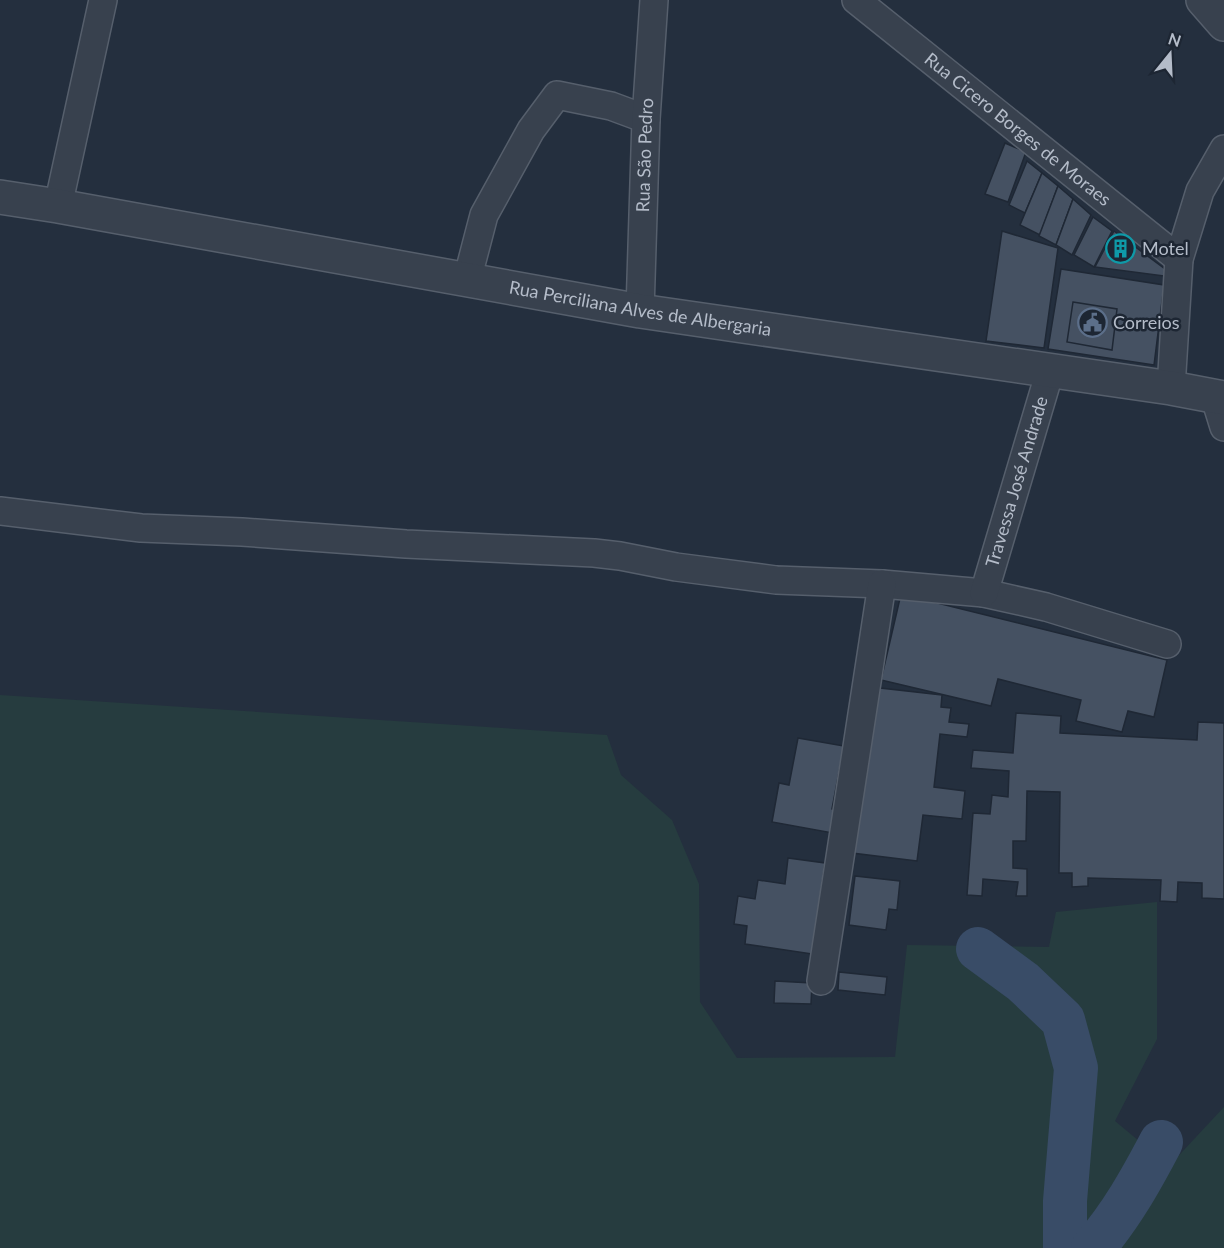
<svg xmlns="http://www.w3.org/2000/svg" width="1224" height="1248" viewBox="0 0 1224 1248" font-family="Lato,sans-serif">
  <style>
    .green { fill: #263c3f }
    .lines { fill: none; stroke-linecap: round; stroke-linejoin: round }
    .river { stroke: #394c67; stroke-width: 44 }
    .building { fill: #455162; stroke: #1f2835; stroke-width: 1.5 }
    .minor-casing { stroke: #565f6c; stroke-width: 30 }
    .tertiary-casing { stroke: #565f6c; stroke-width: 36 }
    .minor { stroke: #38414e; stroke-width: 27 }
    .tertiary { stroke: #38414e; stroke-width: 33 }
    .labels { text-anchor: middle; stroke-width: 5; stroke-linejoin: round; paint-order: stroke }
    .street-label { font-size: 18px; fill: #b4bcc9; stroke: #1d2633 }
    .poi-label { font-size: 18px; fill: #b4bcc9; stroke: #1d2633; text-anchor: start }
  </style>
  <rect width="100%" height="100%" fill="#242f3e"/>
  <!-- green -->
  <path class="green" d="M 0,695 L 607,735 L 621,775 L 672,820 L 699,884 L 700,1002 L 737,1058 L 895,1057 L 907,945 L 1049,947 L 1056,912 L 1157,902 L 1157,1039 L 1115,1121 L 1169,1166 L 1224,1107 L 1224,1248 L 0,1248 Z"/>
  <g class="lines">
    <!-- river -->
    <g class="river">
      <path d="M 978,949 L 1023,982 L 1063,1020 L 1076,1068 L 1065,1201 L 1065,1248"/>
      <path d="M 1093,1248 C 1121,1216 1141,1180 1161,1142"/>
    </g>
  </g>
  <!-- building -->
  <g class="building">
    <path d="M 1005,143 L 1026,152 L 1008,202 L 985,194 Z"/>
    <path d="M 1027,161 L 1042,173 L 1025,213 L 1009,205 Z"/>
    <path d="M 1042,173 L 1058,186 L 1040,235 L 1020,225 Z"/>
    <path d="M 1058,186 L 1073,199 L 1056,245 L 1039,236 Z"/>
    <path d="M 1073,199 L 1091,215 L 1072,255 L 1056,245 Z"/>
    <path d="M 1093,217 L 1112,231 L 1094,267 L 1074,255 Z"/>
    <path d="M 1002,231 L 1058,248 L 1044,348 L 986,341 Z"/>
    <path d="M 1114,231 L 1165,269 L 1164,276 L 1095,267 Z"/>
    <path d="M 1061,269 L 1164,285 L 1154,365 L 1048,349 Z"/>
    <path d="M 1073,302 L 1117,309 L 1112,350 L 1067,342 Z"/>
    <path d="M 901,594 L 1167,660 L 1154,717 L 1128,711 L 1122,732 L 1076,721 L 1081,700 L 998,679 L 991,706 L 881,680 Z"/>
    <path d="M 871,687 L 942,695 L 941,707 L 951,708 L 949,722 L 969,724 L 967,737 L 940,734 L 934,787 L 965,791 L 962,819 L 923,815 L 917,861 L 852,853 Z"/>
    <path d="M 1016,713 L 1061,716 L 1060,733 L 1197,740 L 1198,722 L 1224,723 L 1224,899 L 1202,898 L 1202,883 L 1178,882 L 1177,902 L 1160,901 L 1161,880 L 1088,878 L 1088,886 L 1072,887 L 1072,873 L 1059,873 L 1060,792 L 1027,791 L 1026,841 L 1013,841 L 1013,868 L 1027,869 L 1027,896 L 1016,896 L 1018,882 L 983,879 L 982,896 L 967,895 L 973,813 L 990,814 L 992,795 L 1008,797 L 1009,771 L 971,768 L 973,750 L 1013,753 Z"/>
    <path d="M 798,738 L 844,746 L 832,809 L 842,811 L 838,834 L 772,822 L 779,783 L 789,785 Z"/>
    <path d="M 788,858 L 825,863 L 812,954 L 745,944 L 747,926 L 734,924 L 738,896 L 755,899 L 758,880 L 785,884 Z"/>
    <path d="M 855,876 L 900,881 L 897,910 L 889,909 L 886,930 L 849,925 Z"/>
    <path d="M 839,972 L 887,977 L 885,995 L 838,990 Z"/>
    <path d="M 775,981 L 812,983 L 811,1004 L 774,1003 Z"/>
  </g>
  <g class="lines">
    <defs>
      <g id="minor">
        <path id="s1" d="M 856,0 L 1179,259"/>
        <path d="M 58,206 L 103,0"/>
        <path d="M 467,280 L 484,215 L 531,130 L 557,95 L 611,106 L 646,119"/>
        <path id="s2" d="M 640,311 L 646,119 L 654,0"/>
        <path d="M 1171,388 L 1179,259 L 1200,191 L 1224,149"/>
        <path d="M 1215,398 L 1224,427"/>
        <path d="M 0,511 L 141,528 L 242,532 L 406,544 L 594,553 L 620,556 L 676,567 L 776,580 L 882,584 L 984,593 L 1046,607 L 1167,644"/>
        <path id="s3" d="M 984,593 L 1050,371"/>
        <path d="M 821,981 L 882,584"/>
      </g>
      <g id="tertiary">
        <path d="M 1203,0 L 1224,24"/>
        <path id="s4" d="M 0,197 L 58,206 L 640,311 L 1171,388 L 1224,398"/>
      </g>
    </defs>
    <!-- minor casing -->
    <use href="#minor" class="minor-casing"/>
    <!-- tertiary casing -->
    <use href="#tertiary" class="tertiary-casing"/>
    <!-- minor -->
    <use href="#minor" class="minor"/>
    <!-- tertiary -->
    <use href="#tertiary" class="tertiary"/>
  </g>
  <!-- icons -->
  <defs>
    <symbol id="building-ring" viewBox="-11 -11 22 22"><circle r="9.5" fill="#1d2633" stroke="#0f9aa8" stroke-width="1.5"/><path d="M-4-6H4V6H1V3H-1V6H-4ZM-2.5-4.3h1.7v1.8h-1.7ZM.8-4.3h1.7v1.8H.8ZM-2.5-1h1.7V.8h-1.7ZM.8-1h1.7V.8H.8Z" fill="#0f9aa8"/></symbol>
    <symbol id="civic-ring" viewBox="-11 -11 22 22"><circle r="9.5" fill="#1d2633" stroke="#5c6f8a" stroke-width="1.5"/><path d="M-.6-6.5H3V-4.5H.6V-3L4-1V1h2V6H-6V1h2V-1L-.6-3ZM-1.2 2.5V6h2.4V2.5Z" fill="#5c6f8a"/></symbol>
  </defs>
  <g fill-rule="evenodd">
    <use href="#building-ring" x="1104" y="232" width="33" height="33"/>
    <use href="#civic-ring" x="1076" y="306" width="33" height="33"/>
  </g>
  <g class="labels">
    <!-- street labels -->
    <g class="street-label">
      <text dy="6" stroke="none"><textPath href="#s1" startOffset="207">Rua Cicero Borges de Moraes</textPath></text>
      <text dy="6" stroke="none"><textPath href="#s2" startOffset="156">Rua São Pedro</textPath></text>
      <text dy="6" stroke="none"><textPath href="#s4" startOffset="650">Rua Perciliana Alves de Albergaria</textPath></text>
      <text dy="6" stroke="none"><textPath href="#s3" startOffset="116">Travessa José Andrade</textPath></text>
    </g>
    <!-- poi labels -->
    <g class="poi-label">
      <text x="1142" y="255">Motel</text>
      <text x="1113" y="329">Correios</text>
    </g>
  </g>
  <!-- north arrow -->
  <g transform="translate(1170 54) rotate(18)" stroke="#1d2633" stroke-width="4.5" paint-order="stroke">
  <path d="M0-4.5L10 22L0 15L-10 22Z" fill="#b4bcc9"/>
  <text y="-9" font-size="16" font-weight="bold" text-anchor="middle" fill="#b4bcc9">N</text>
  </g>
</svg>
